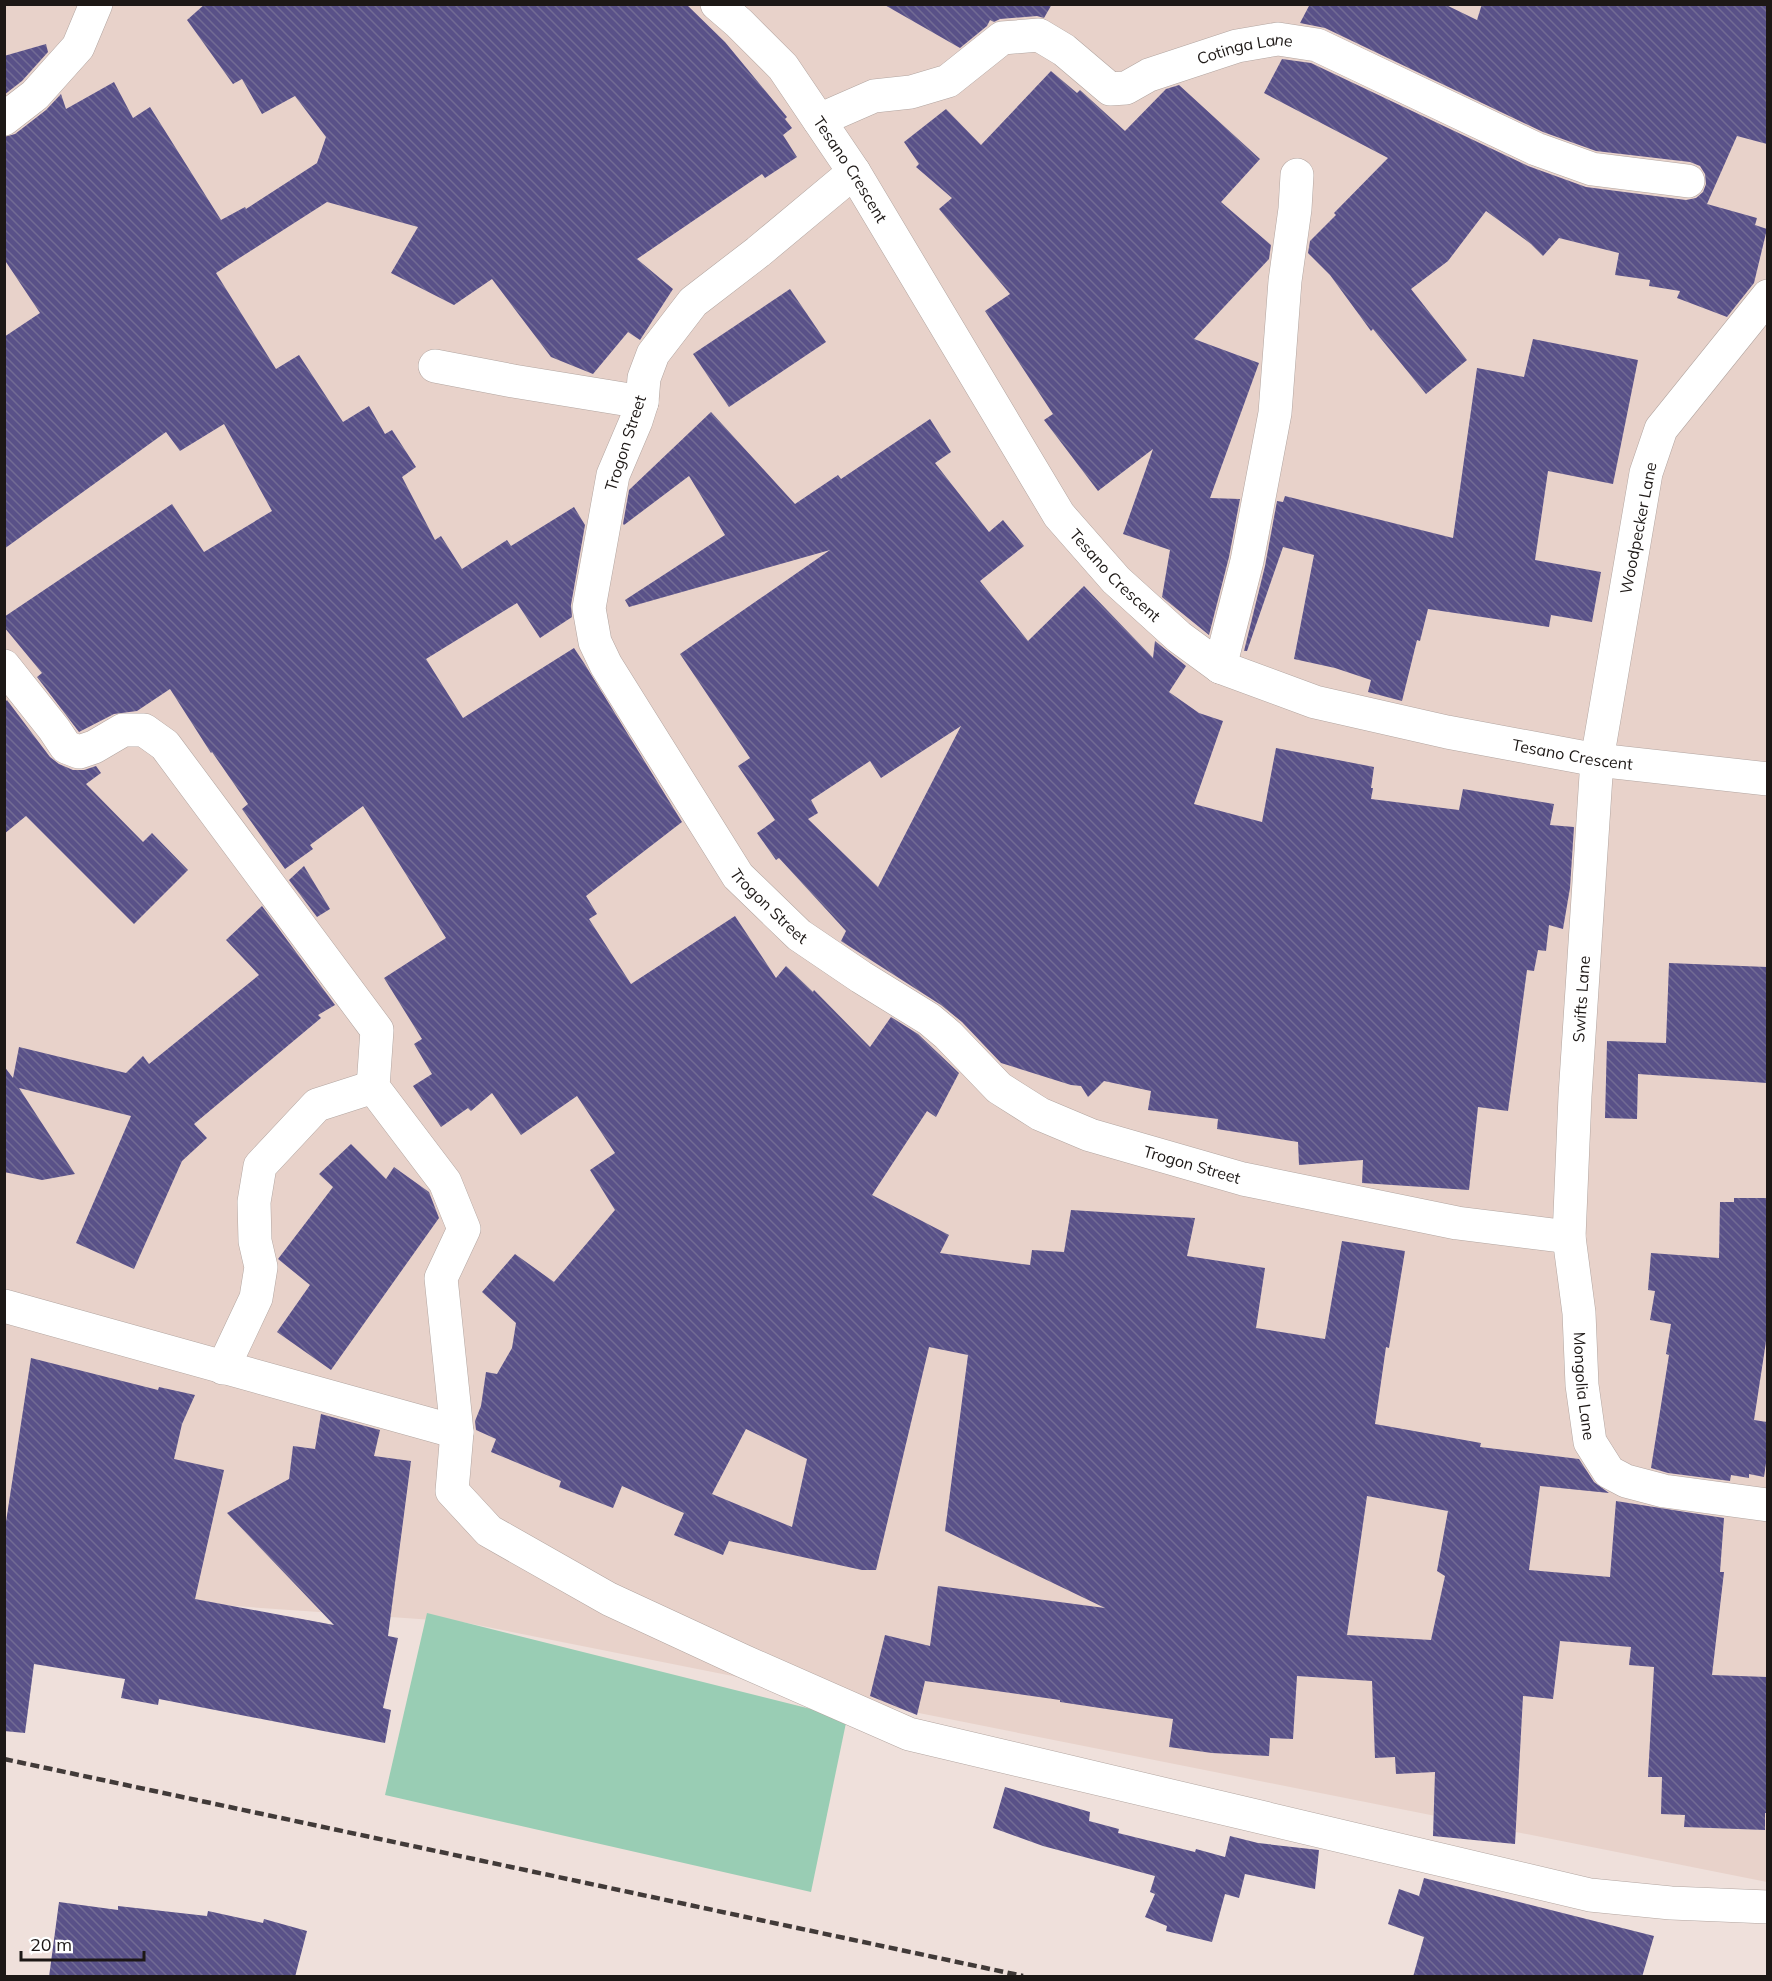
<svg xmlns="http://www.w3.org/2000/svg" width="1772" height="1981" viewBox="0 0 1772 1981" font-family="Mulish,sans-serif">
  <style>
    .built { fill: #e8d2ca }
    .pitch { fill: #99cdb4 }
    .building { fill: url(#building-back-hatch); fill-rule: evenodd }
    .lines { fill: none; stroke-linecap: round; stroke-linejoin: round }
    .street-casing { stroke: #b2a5a0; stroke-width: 34 }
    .street { stroke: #fff; stroke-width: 33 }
    .rail { stroke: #413a38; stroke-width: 4.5; stroke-dasharray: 9 4.5; stroke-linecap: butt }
    .labels { text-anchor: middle; stroke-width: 6; stroke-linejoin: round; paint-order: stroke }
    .street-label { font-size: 16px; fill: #1d1816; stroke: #fff }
  </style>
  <defs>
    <pattern id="building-back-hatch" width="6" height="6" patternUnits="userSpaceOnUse" patternTransform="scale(1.5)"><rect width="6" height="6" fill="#595188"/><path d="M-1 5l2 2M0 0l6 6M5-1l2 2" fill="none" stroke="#726b94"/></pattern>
  </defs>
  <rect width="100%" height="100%" fill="#efe0db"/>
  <!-- built -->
  <path class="built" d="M 4,5 L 1767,5 L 1767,1882 L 462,1622 L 5,1590 Z"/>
  <!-- pitch -->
  <path class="pitch" d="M 427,1613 L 847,1718 L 811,1892 L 385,1795 Z"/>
  <!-- building -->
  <g class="building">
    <path d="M 205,4 L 686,4 L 725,42 L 787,117 L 785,119 L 792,128 L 783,135 L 797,157 L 765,178 L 762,174 L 637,259 L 673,289 L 640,340 L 628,332 L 593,374 L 551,357 L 492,279 L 454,305 L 391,273 L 418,227 L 327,202 L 216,273 L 276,369 L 299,355 L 343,422 L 369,406 L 385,434 L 392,430 L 416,467 L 402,477 L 435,540 L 441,536 L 462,569 L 507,540 L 511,546 L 574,507 L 585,525 L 571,605 L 572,617 L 540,638 L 517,603 L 426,659 L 463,718 L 574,648 L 584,663 L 682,822 L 586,896 L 597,914 L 589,919 L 631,984 L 735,916 L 776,978 L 786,966 L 813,992 L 814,990 L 870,1047 L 891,1017 L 918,1034 L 959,1073 L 936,1117 L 927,1111 L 872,1195 L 949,1235 L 940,1253 L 1030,1265 L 1032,1250 L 1064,1252 L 1071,1210 L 1195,1218 L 1187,1256 L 1265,1268 L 1256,1328 L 1325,1339 L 1342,1241 L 1405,1251 L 1389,1348 L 1386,1347 L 1375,1424 L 1481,1443 L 1480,1447 L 1579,1459 L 1594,1482 L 1609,1493 L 1540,1486 L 1529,1570 L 1610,1577 L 1616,1501 L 1724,1518 L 1720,1572 L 1724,1572 L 1712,1675 L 1767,1677 L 1767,1813 L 1765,1813 L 1765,1830 L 1684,1827 L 1685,1815 L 1661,1814 L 1662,1777 L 1648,1777 L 1654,1667 L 1629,1665 L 1631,1647 L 1560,1641 L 1553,1699 L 1523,1696 L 1515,1844 L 1433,1836 L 1435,1772 L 1396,1774 L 1395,1757 L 1375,1758 L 1372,1681 L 1297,1676 L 1293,1739 L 1270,1738 L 1269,1756 L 1212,1753 L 1169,1747 L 1173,1719 L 1060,1702 L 1060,1700 L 925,1681 L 917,1715 L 870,1696 L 885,1635 L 930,1646 L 938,1586 L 1105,1608 L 945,1531 L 968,1355 L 929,1347 L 876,1570 L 862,1570 L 729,1541 L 723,1555 L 674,1535 L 684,1513 L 622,1486 L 613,1508 L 559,1487 L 561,1481 L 491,1452 L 496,1439 L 476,1430 L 475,1421 L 481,1406 L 486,1372 L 497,1374 L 512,1348 L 516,1323 L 482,1292 L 515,1254 L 554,1282 L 615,1210 L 590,1170 L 615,1153 L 577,1096 L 521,1135 L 492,1093 L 471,1111 L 468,1108 L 441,1127 L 413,1086 L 432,1074 L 414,1044 L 422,1039 L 384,978 L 446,938 L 363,806 L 310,845 L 313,849 L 285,869 L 242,809 L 248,804 L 212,752 L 211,753 L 170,689 L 137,711 L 114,714 L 79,732 L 37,677 L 42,673 L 4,627 L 4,617 L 172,504 L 204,552 L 272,511 L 224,424 L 180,451 L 166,432 L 4,549 L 4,337 L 40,313 L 4,259 L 4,137 L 15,134 L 46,110 L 61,94 L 66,109 L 114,82 L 133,118 L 150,107 L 221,220 L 245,207 L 246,209 L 317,163 L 326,137 L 295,96 L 262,114 L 242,79 L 233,84 L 187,20 ZM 746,1429 L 807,1459 L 792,1527 L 712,1494 ZM 1367,1496 L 1448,1511 L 1437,1571 L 1445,1576 L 1431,1640 L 1347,1635 Z"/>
    <path d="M 883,4 L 1052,4 L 1044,18 L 1037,16 L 1000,19 L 994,22 L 990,20 L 987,26 L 960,48 Z"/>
    <path d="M 1310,4 L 1444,4 L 1477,20 L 1482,4 L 1767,4 L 1767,144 L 1737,136 L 1707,204 L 1757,218 L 1755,225 L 1767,229 L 1754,283 L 1727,317 L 1677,298 L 1680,291 L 1649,286 L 1650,280 L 1615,275 L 1619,253 L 1559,238 L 1543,256 L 1531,244 L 1486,211 L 1448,261 L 1411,289 L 1467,360 L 1426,394 L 1373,329 L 1371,331 L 1330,275 L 1308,253 L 1310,241 L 1336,215 L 1334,213 L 1388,158 L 1264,93 L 1282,59 L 1311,63 L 1528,166 L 1586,187 L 1686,200 L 1696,198 L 1703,192 L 1706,184 L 1705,174 L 1700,166 L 1690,162 L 1596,151 L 1543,132 L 1325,28 L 1300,23 Z"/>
    <path d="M 46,44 L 48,52 L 22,81 L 4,95 L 4,56 Z"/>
    <path d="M 1051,71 L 1077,93 L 1080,90 L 1125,131 L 1166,89 L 1179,85 L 1260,159 L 1221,202 L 1271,245 L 1269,259 L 1194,339 L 1259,363 L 1210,498 L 1240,499 L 1229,557 L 1209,635 L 1162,597 L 1170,550 L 1123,534 L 1153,449 L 1098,491 L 1044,420 L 1053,414 L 985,311 L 1010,294 L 939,209 L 952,198 L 916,167 L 919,164 L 904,142 L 946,109 L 981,145 Z"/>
    <path d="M 790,289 L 826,342 L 729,407 L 693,354 Z"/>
    <path d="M 1533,339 L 1638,360 L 1613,484 L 1548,471 L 1535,560 L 1601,572 L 1592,622 L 1551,615 L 1549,627 L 1428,609 L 1420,641 L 1417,640 L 1402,701 L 1368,692 L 1371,680 L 1335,668 L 1294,659 L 1314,555 L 1283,547 L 1247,651 L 1244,651 L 1265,566 L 1277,501 L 1283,502 L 1285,496 L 1453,538 L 1477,368 L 1524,377 Z"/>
    <path d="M 711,412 L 795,504 L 838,475 L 841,479 L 930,419 L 951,452 L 935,463 L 989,532 L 1003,520 L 1024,546 L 980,581 L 1028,641 L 1084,586 L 1153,658 L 1155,641 L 1186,666 L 1169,692 L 1199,713 L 1223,721 L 1194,804 L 1262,822 L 1276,748 L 1374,767 L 1371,788 L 1373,788 L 1371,799 L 1459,810 L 1463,789 L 1554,804 L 1550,825 L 1574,827 L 1570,888 L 1563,929 L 1549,925 L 1546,951 L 1538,950 L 1534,971 L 1527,970 L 1508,1111 L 1478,1107 L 1469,1190 L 1362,1183 L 1363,1160 L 1299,1165 L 1298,1142 L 1217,1129 L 1218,1119 L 1148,1110 L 1151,1091 L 1104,1081 L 1088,1097 L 1081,1086 L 1071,1085 L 1001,1063 L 962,1022 L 941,1005 L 841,941 L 846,931 L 779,858 L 776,860 L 757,833 L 775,820 L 738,766 L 750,758 L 680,654 L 830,550 L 629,607 L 625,600 L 725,535 L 689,476 L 624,525 L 623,524 L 629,490 ZM 961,726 L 878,887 L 808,819 L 818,813 L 811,800 L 870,761 L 881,778 Z"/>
    <path d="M 7,700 L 50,757 L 59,764 L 73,770 L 84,770 L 96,766 L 101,773 L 86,784 L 143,842 L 152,833 L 188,870 L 134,924 L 26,816 L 4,834 L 4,703 Z"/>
    <path d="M 304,866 L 330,909 L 317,917 L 289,880 Z"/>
    <path d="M 262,906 L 335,1005 L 318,1015 L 321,1018 L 194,1124 L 207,1138 L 182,1161 L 134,1269 L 76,1243 L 131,1116 L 19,1088 L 75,1174 L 42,1180 L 4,1172 L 4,1066 L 13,1078 L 19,1047 L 126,1073 L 143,1056 L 149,1064 L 259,975 L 226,940 Z"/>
    <path d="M 1669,963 L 1767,967 L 1767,1083 L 1638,1074 L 1637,1119 L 1605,1118 L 1607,1041 L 1666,1043 Z"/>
    <path d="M 351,1144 L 386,1179 L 394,1167 L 429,1192 L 439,1218 L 331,1370 L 277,1332 L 310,1285 L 278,1259 L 333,1187 L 319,1174 Z"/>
    <path d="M 1734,1198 L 1767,1198 L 1767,1335 L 1754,1420 L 1767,1422 L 1767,1456 L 1764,1477 L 1749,1474 L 1749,1478 L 1731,1475 L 1730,1481 L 1668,1473 L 1651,1468 L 1669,1355 L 1666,1354 L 1671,1324 L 1650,1320 L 1655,1291 L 1648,1290 L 1651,1253 L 1719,1258 L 1720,1202 L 1734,1202 Z"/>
    <path d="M 31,1358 L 158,1390 L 159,1387 L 195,1395 L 182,1424 L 174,1459 L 224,1470 L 195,1599 L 334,1625 L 227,1513 L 289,1479 L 293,1446 L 315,1449 L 321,1414 L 380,1430 L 374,1456 L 411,1461 L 388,1636 L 398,1638 L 383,1708 L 391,1710 L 385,1743 L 159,1699 L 158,1705 L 121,1698 L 125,1679 L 34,1664 L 25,1733 L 4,1731 L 4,1535 Z"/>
    <path d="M 1005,1787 L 1090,1812 L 1089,1821 L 1119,1829 L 1118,1833 L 1195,1852 L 1196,1849 L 1225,1857 L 1230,1836 L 1258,1843 L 1319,1850 L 1315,1889 L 1245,1874 L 1239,1898 L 1225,1894 L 1212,1942 L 1166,1931 L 1167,1926 L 1145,1917 L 1155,1894 L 1150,1892 L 1155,1876 L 1043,1846 L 993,1828 Z"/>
    <path d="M 1424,1878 L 1654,1936 L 1642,1977 L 1413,1977 L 1424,1937 L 1388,1924 L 1399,1889 L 1419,1896 Z"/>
    <path d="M 59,1902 L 118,1910 L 118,1906 L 207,1916 L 208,1911 L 263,1923 L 264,1919 L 307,1931 L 295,1977 L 49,1977 Z"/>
  </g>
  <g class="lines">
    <defs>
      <g id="street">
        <path id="s1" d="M 717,4 L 739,23 L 783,67 L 854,172 L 1059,515 L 1116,580 L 1179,637 L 1220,667 L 1315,702 L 1447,732 L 1597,760 L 1768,779"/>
        <path d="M 4,119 L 35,95 L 78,47 L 96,4"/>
        <path id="s2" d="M 819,120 L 874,96 L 911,92 L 948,81 L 1002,38 L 1039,35 L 1064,50 L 1110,89 L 1126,88 L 1149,75 L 1237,46 L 1278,39 L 1317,45 L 1536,149 L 1592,169 L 1688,181"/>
        <path id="s3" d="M 854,172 L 758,252 L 693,302 L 653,354 L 644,378 L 642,402 L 636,421 L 613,475 L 589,608 L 595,642 L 606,665 L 738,876 L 799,935 L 861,977 L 929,1019 L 948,1035 L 999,1088 L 1040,1114 L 1090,1135 L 1243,1179 L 1457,1223 L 1569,1237"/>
        <path id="s4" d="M 1768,296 L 1661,429 L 1646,473 L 1597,760 L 1575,1096 L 1569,1237 L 1579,1313 L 1582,1385 L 1590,1442 L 1609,1472 L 1626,1481 L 1664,1491 L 1768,1505"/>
        <path d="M 435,366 L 513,381 L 642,402"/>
        <path d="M 4,666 L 54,729 L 66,747 L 79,752 L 94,747 L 123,730 L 144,730 L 165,745 L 377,1030 L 373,1087 L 445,1182 L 464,1229 L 441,1278 L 457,1432 L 452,1491 L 489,1531 L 609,1599 L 743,1661 L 909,1734 L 1590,1895 L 1671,1903 L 1768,1907"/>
        <path d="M 1220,667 L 1247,561 L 1275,413 L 1285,281 L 1295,209 L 1297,175"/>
        <path d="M 4,1306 L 457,1432"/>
        <path d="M 223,1368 L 256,1298 L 261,1267 L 255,1241 L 254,1202 L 260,1166 L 317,1105 L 373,1087"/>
      </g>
    </defs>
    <!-- street casing -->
    <use href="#street" class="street-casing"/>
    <!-- street -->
    <use href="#street" class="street"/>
    <!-- rail -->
    <path class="rail" d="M 4,1759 L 1023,1976"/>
  </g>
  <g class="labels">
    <!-- street labels -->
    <g class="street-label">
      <text dy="6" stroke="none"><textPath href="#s2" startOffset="474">Cotinga Lane</textPath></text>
      <text dy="6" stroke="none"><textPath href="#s1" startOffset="214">Tesano Crescent</textPath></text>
      <text transform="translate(625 443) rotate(-72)" y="6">Trogon Street</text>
      <text transform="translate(1638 528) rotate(-79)" y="6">Woodpecker Lane</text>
      <text dy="6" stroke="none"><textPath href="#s1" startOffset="700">Tesano Crescent</textPath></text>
      <text dy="6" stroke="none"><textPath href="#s1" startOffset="1204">Tesano Crescent</textPath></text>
      <text dy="6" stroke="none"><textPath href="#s3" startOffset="888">Trogon Street</textPath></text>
      <text transform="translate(1581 999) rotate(-86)" y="6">Swifts Lane</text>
      <text dy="6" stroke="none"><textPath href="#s3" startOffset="1392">Trogon Street</textPath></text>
      <text dy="6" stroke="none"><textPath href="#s4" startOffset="1136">Mongolia Lane</textPath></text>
    </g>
  </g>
  <!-- border -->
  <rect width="1772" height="1981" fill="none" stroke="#1d1816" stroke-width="12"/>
  <!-- scale -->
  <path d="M21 1951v9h123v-9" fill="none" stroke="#1d1816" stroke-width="3"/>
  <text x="30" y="1951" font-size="18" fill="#1d1816" stroke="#ffffff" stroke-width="4.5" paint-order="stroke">20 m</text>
</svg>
